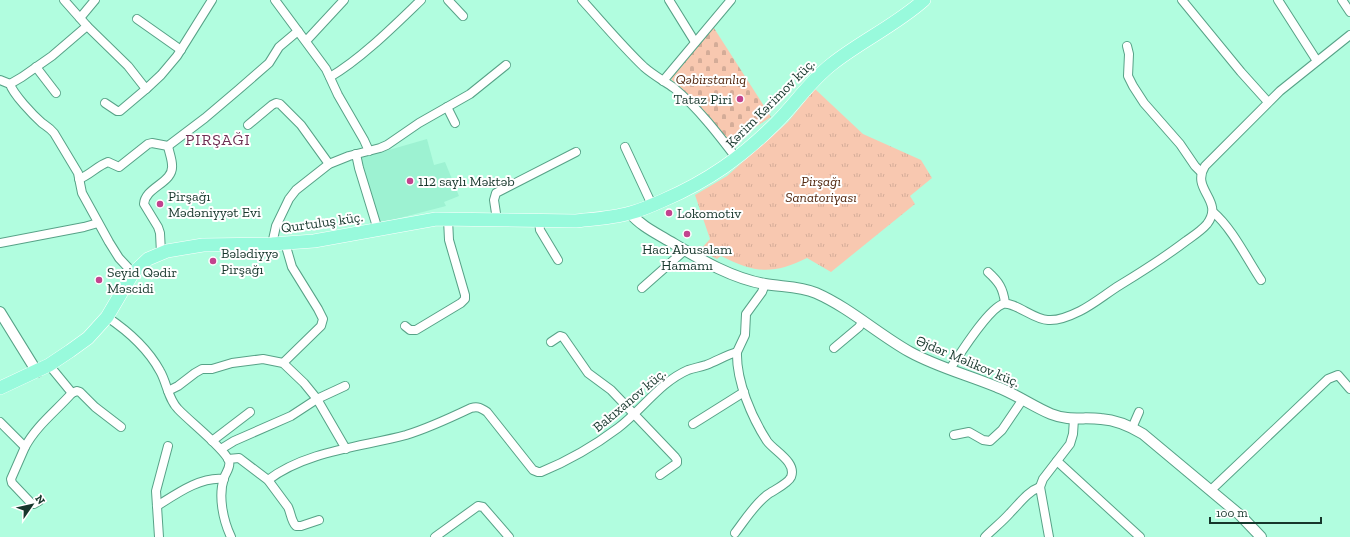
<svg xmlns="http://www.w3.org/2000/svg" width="1350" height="537" viewBox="0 0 1350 537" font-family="'Zilla Slab',serif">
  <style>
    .built { fill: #9df2d2 }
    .cemetery { fill: url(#cemetery-stones) }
    .park { fill: url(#park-tufts) }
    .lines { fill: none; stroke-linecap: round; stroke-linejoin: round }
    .minor-casing { stroke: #57a287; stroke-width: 10 }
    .tertiary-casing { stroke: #57a287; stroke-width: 12 }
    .primary-casing { stroke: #fff; stroke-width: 14 }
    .minor { stroke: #fff; stroke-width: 8 }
    .tertiary { stroke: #fff; stroke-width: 10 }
    .primary { stroke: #98fadc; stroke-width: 13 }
    .poi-dot { fill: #c3438e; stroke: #fff; stroke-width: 1.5 }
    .labels { text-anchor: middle; stroke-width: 4; stroke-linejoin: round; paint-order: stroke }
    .park-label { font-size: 14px; font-style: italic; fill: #53280f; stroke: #fff }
    .poi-label { font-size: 14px; fill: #16362b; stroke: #fff; text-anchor: start }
    .street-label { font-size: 14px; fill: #16362b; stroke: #fff }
    .quarter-label { font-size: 16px; letter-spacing: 1px; fill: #703053; stroke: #fff }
  </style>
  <defs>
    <pattern id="cemetery-stones" width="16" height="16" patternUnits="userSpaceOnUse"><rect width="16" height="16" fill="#f8c8b0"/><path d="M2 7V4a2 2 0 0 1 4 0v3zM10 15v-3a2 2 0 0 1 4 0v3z" fill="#d4ac98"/></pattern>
    <pattern id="park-tufts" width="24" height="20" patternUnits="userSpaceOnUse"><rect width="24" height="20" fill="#f8c8b0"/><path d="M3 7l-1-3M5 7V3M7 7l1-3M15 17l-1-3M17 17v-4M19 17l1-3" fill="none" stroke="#d4ac98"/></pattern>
  </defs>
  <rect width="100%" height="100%" fill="#b1fddf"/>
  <!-- built -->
  <path class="built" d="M 427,139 L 434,165 L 445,162 L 459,196 L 444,202 L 446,206 L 392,220 L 379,222 L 361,158 Z"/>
  <!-- cemetery -->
  <path class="cemetery" d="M 712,25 L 771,117 L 751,130 L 732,141 L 726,138 L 671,79 Z"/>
  <!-- park -->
  <path class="park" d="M 815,89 L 863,134 L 921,160 L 932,178 L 910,196 L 915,204 L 831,272 L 807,258 C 772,275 755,273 721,256 L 717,259 L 700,250 L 710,239 L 695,195 L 727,176 L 788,122 Z"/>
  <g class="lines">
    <defs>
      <g id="minor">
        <path d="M 64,0 L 87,26 L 128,66 L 146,89 L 161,75 L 177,56 L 212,0"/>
        <path d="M 275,0 L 326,69 L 338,95 L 364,140 L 369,151"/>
        <path d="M 448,0 L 463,16"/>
        <path d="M 582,0 C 602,22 622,46 644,67 C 653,75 664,81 674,88 C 698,108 718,134 737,159"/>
        <path d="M 669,0 L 695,42"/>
        <path d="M 1182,0 L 1241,72 L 1268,102"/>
        <path d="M 1278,0 L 1317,61"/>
        <path d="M 1342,0 L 1350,12"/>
        <path d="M 80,18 L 95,0"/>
        <path d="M 137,19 L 181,50"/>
        <path d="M 306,41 L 344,0"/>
        <path d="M 1127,46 L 1129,54 L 1128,76 L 1133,86 L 1144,103 L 1180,144 L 1195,166 L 1201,172"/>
        <path d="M 36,67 L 56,93"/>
        <path d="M 330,77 C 361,59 395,25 421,0"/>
        <path d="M 0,80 L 10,84 C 13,94 33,115 42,123 C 46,126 50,128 54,133 L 78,173 L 82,193 L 109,242 L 119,258 L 133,273"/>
        <path d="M 663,81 L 731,0"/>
        <path d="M 10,84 L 22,77 L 52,56 L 87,26"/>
        <path d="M 105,103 L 117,111 L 120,111 L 146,89"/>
        <path d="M 447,107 L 455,123"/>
        <path d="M 248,125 L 272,105 L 276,103 L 280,104 L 301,125 L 329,164"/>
        <path d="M 625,147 L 652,205"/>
        <path d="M 356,154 L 359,168 L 378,230"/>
        <path d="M 79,179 C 90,175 97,166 108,162 L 119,167 L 148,144 L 152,143 L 168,146 L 205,118 L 238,90 L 269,63 L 279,47 L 298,31"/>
        <path d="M 1213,212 C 1232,228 1247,259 1261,280"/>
        <path d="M 497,220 L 494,200 L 496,193 L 576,152"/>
        <path d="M 539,221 L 540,230 L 558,260"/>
        <path d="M 0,243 L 84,227 L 98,223"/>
        <path d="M 272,244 L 276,226 L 289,199 L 296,190 L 329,164 L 349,156 L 380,148 L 387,145 L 419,123 L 470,94 L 506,65"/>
        <path d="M 161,253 L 160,233 L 158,227 L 144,204 C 145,187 174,183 172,165 C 172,159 169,152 168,146"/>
        <path d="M 988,272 C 999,282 1003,288 1005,303"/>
        <path d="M 642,288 L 685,250"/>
        <path d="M 107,317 C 128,331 148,349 160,371 C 167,383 168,399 178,409 C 188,420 225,449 229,461 C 231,467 226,472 224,478 C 218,496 223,520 231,537"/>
        <path d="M 405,326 L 410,330 L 416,330 L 461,303 L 465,299 L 465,295 L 449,240 L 448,219"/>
        <path d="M 551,342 L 560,336 L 563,337 L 588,373 L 611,390 L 675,457 L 677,460 L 677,463 L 660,475"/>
        <path d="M 834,348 L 859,327 L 863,321"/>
        <path d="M 283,363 L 321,326 L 323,319 L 318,309 L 292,267 L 285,243"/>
        <path d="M 49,365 L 72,393 L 77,391 L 80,392 L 95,407 L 121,427"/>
        <path d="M 950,369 C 960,354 988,309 1003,304 C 1014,301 1034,320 1048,320 C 1059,321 1070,316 1080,311 C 1094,304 1107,293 1120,285 C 1143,271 1165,257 1186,241 C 1193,236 1201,231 1207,224 C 1225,200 1190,190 1205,166 L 1280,91 L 1350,35"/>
        <path d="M 168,391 L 178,386 L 195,373 L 202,369 L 212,369 L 232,363 L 263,359 L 283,363 L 304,383 L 317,399 L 346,449"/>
        <path d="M 0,422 L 25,447 C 36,426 56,411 72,393"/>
        <path d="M 693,424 L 744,392"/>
        <path d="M 1132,428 L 1139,412"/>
        <path d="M 954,435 L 969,432 L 983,440 L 990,441 L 1002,430 L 1023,399"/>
        <path d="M 212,441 L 250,412"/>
        <path d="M 25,447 L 11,479 L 12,483 L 31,503 L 34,504 L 39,501"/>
        <path d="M 221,449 L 234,441 L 291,416 L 317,399 L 345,386"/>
        <path d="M 228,459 L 239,458 L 268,480 L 288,507 C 291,513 291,521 296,526 L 301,526 L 319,520"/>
        <path d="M 1057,461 L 1140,537"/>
        <path d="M 268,480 C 306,451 361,447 406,435 C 429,428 450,418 471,408 C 478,406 481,408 487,412 L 533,470 L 538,472 L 541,472 C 568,461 594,446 618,428 C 642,410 660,382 688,370 C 694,368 700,367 706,365 C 717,361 726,355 737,352 L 745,335 L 746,314 L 762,292 L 765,284"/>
        <path d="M 1211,490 L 1328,379 L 1338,375 L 1350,389"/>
        <path d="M 157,506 C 176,494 201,476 224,479"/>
        <path d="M 735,533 C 745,520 754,505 767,495 C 772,491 788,484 791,477 C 797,462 774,451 767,441 C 752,418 736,381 737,352"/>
        <path d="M 159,537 L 156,491 L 168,446"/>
        <path d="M 435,537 L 478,506 L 483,507 L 509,537"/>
        <path d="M 985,537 C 993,529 1002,522 1010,513 C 1020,503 1027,492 1040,487"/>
        <path d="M 1049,537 L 1040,487 L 1043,479 L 1070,444 L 1073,434 L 1074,419"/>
      </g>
      <g id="tertiary">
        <path d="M 630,213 C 639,224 652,231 664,238 C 695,256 729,278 765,284 C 782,287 800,286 816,293 C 850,308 878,334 910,352 C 937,367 968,375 997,387 C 1016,394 1032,406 1051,414 C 1068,421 1084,417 1101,419 C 1117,420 1130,426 1143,434 L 1240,515 L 1261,537"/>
        <path d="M 0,312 L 37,372"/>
      </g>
      <path id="primary" d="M 0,388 L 49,365 L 70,351 L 88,338 L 107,317 L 133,273 L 148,259 L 167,251 L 203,245 L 272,244 L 314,241 L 436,219 L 576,221 C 594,219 613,218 630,213 C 642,210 653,205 664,200 C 708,181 742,157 776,123 C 795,104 810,81 832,64 C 861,41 896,25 924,0"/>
    </defs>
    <!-- minor casing -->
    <use href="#minor" class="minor-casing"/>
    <!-- tertiary casing -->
    <use href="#tertiary" class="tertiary-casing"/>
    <!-- primary casing -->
    <use href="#primary" class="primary-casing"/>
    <!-- minor -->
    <use href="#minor" class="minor"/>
    <!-- tertiary -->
    <use href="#tertiary" class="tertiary"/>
    <!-- primary -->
    <use href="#primary" class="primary"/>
  </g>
  <!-- markers -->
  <g class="poi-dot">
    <circle cx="740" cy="99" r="4"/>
    <circle cx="410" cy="181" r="4"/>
    <circle cx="160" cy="204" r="4"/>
    <circle cx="669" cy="213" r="4"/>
    <circle cx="687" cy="234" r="4"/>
    <circle cx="213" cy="261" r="4"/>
    <circle cx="99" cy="280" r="4"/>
  </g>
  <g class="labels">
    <!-- park labels -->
    <g class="park-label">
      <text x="711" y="84">Qəbirstanlıq</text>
      <text x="821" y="186">Pirşağı<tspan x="821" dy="16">Sanatoriyası</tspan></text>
    </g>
    <!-- poi labels -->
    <g class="poi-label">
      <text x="732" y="104" text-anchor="end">Tataz Piri</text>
      <text x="418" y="186">112 saylı Məktəb</text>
      <text x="168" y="201">Pirşağı<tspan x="168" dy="16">Mədəniyyət Evi</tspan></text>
      <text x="677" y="218">Lokomotiv</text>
      <text x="687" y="254" text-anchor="middle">Hacı Abusalam<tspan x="687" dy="16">Hamamı</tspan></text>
      <text x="221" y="258">Bələdiyyə<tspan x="221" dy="16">Pirşağı</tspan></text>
      <text x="107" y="277">Seyid Qədir<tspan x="107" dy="16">Məscidi</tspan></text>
    </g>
    <!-- street labels -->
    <g class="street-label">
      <text transform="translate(770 103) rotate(-45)" y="5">Kərim Kərimov küç.</text>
      <text transform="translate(322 222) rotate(-8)" y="5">Qurtuluş küç.</text>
      <text transform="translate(968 361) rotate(23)" y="5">Əjdər Məlikov küç.</text>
      <text transform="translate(629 400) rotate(-40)" y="5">Bakıxanov küç.</text>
    </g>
    <!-- quarter labels -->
    <g class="quarter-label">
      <text x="218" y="145">PIRŞAĞI</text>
    </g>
  </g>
  <!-- north arrow -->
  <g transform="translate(32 505) rotate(56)" stroke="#ffffff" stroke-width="3" paint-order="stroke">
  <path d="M0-3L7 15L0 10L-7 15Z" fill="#16362b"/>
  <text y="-6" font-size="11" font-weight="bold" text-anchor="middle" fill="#16362b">N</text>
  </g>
  <!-- scale -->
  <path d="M1210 517v6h111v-6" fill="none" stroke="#16362b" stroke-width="2"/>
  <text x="1216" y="517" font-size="12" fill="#16362b" stroke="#ffffff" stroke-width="3" paint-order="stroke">100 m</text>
</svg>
